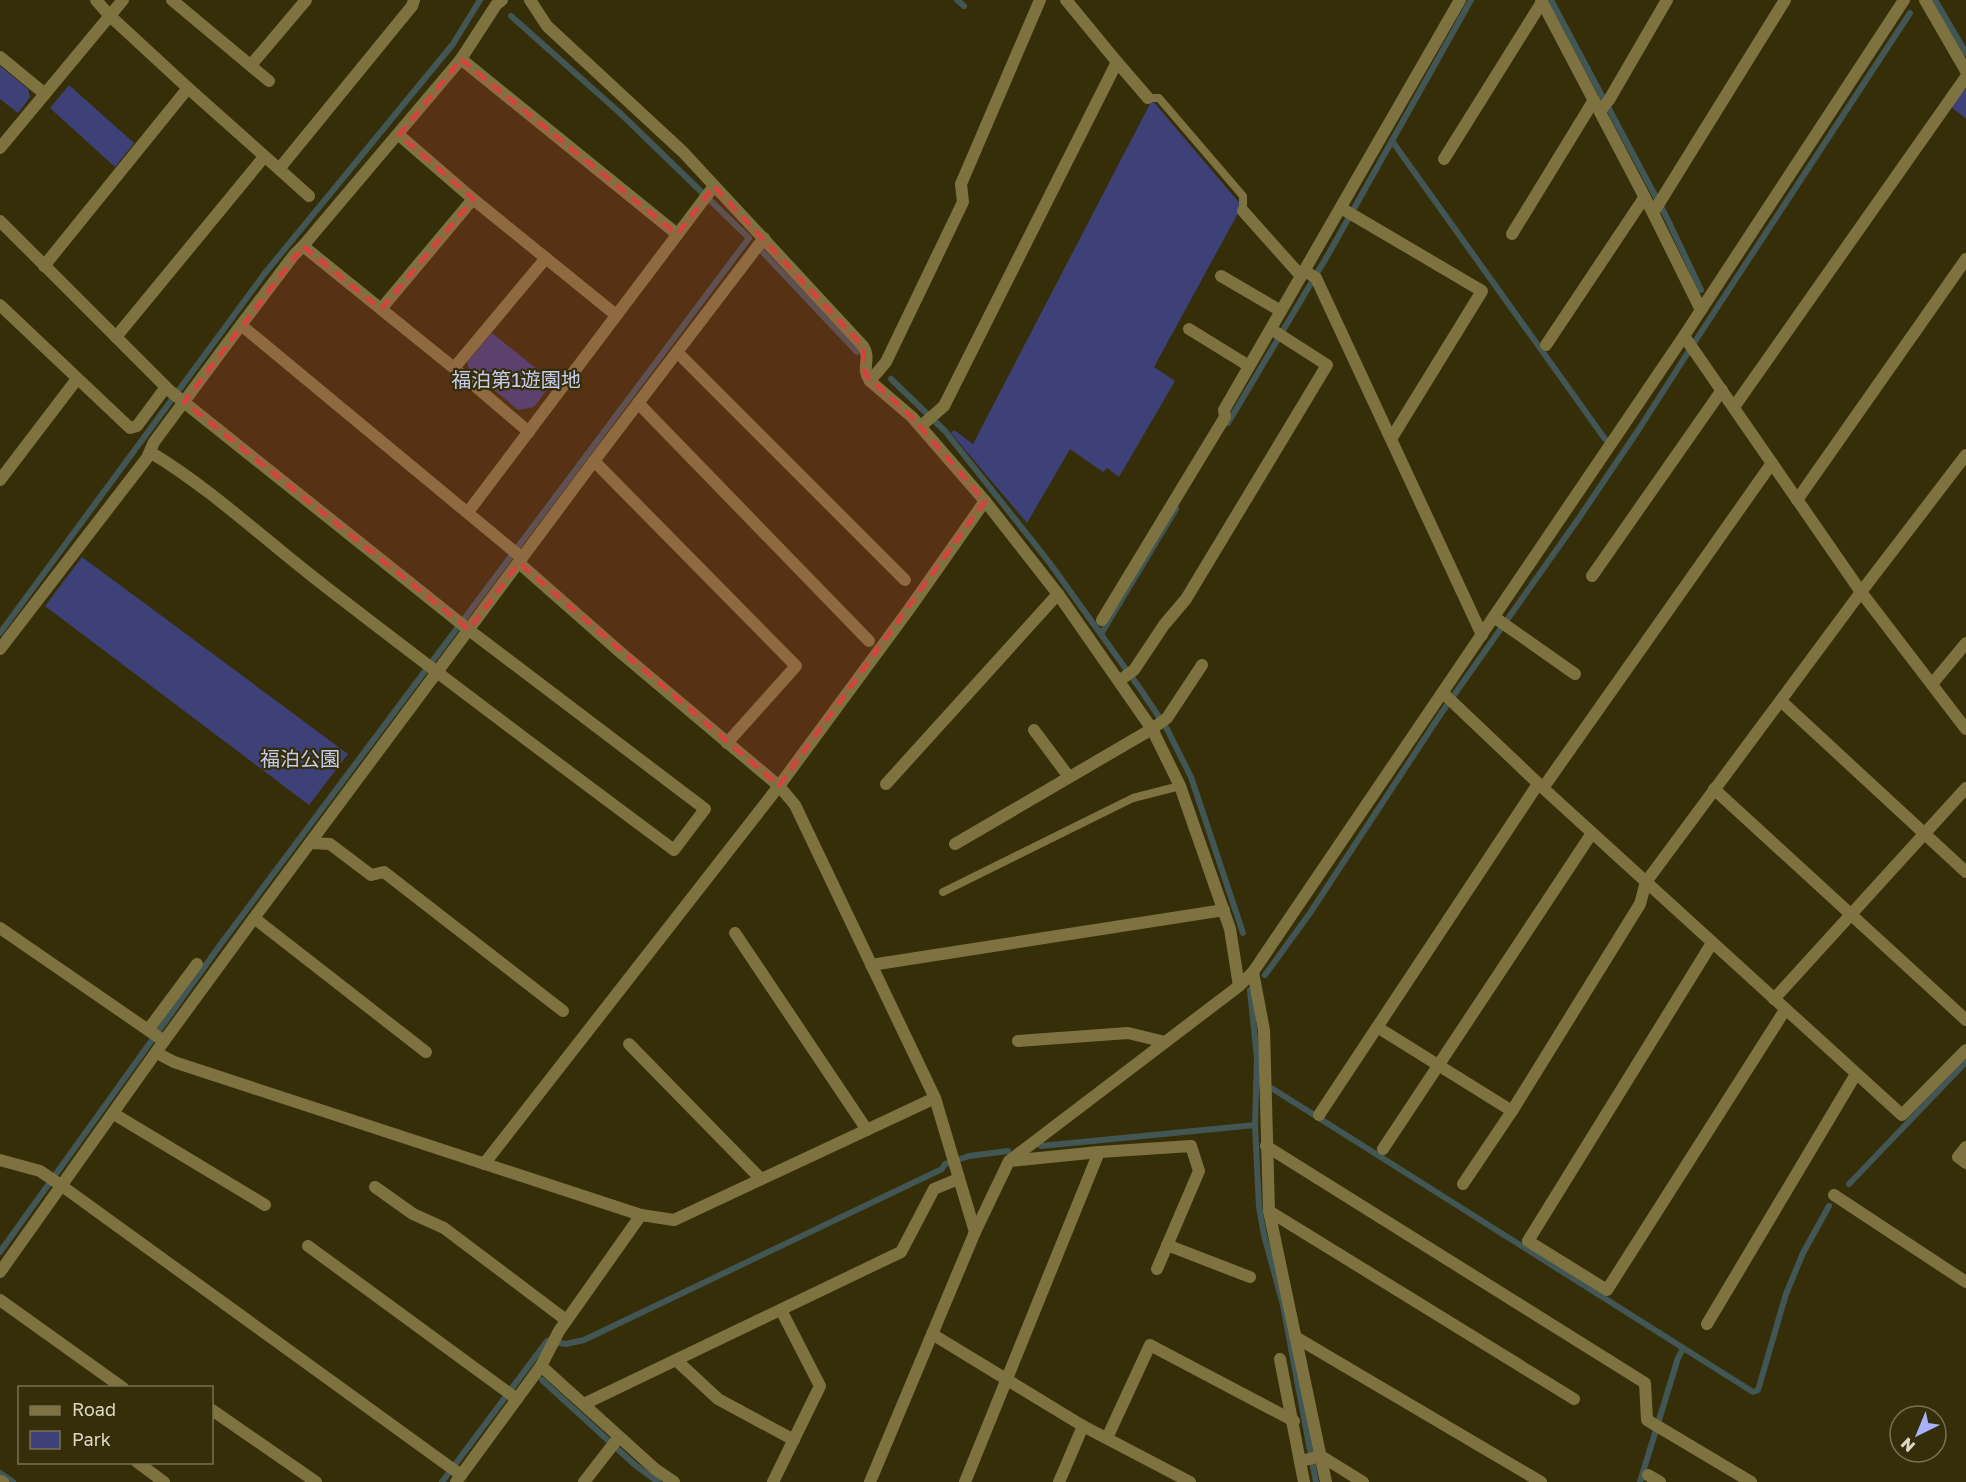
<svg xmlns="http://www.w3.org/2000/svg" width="1966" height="1482" viewBox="0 0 1966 1482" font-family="'Golos Text','Noto Sans JP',sans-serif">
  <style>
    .green { fill: #3d4177 }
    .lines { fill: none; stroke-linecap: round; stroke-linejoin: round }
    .stream { stroke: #425656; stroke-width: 6 }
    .lane { stroke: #7e7340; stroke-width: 8 }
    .street { stroke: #7e7340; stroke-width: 12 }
    .marked { fill: #d7423f; fill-opacity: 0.2; stroke: #d7423f; stroke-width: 4.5; stroke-dasharray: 12 8; stroke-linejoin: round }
    .labels { text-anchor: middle; stroke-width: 4.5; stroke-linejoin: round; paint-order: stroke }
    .park-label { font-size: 20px; fill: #c5ccf0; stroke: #362e08 }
  </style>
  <rect width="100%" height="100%" fill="#362e08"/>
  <!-- green -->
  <g class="green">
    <path d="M 0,66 L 28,89 L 30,97 L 18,113 L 0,99 Z"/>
    <path d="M 69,85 L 134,143 L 115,167 L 50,108 Z"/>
    <path d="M 1965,89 L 1966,90 L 1966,119 L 1950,106 Z"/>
    <path d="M 1152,100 L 1242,206 L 1154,367 L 1175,381 L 1119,477 L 1107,468 L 1103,472 L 1070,449 L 1027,523 L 951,433 L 954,430 L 973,444 Z"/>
    <path d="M 492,333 L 553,382 L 534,407 L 518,410 L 469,369 L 467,362 Z"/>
    <path d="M 82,557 L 348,754 L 309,805 L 45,606 Z"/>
  </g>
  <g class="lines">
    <!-- stream -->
    <g class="stream">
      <path d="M 957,0 L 964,6"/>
      <path d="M 1551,0 L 1666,216 L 1701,290"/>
      <path d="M 1935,0 L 1966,53"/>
      <path d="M 1392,141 L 1605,439"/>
      <path d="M 756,245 L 857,352"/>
      <path d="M 891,379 L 945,431 L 1049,562 L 1141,690 L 1167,729 L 1191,777 L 1243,933"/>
      <path d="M 1228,423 L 1329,253 L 1471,0"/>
      <path d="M 0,633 L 265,273 L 453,44 L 480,0"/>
      <path d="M 1101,634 L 1176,509"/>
      <path d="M 1265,975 L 1310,913 L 1442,712 L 1579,518 L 1639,429 L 1705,326 L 1910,13"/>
      <path d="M 1250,990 L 1257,1058 L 1255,1125 L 1259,1207 L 1264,1235 L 1283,1305 L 1316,1482"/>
      <path d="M 1256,1082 L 1273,1089 L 1753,1392 L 1758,1390 L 1786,1294 L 1803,1253 L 1829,1206"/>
      <path d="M 1041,1146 L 1255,1125"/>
      <path d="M 1849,1184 L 1966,1062"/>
      <path d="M 0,1252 L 223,941 L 749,238 L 620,113 L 511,16"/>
      <path d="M 542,1380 L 635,1465 L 658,1482"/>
      <path d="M 0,1473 L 13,1482"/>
      <path d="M 442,1482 L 547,1341 L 566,1344 L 584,1340 L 942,1169 L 945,1164 L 969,1156 L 1008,1151"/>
      <path d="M 1640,1482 L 1678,1358 L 1683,1349"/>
    </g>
    <!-- lane -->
    <g class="lane">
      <path d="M 1148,98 L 1159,98 L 1243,196 L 1243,211"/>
      <path d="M 943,892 L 1133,798 L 1180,786"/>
    </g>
    <!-- street -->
    <g class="street">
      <path d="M 96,0 L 109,15 L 188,88 L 279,169 L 412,6 L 414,0"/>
      <path d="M 172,0 L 269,81"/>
      <path d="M 502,0 L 496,5 L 461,59 L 303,246 L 294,255 L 241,325 L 522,558"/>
      <path d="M 530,0 L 547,26 L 683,152 L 863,346 C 872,360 860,367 870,381 L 912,417 L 985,501 L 1058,594 L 1152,729 L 1180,786 L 1230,929 L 1239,986"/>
      <path d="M 1541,0 L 1653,213 L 1701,310"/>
      <path d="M 1925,0 L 1966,71"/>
      <path d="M 0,57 L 45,94"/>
      <path d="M 461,59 L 677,234"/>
      <path d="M 1117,62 L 1148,98"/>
      <path d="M 251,65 L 306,0"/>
      <path d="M 1600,111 L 1609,100 L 1667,0"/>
      <path d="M 399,135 L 473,199 L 616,315"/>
      <path d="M 0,148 L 123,0"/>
      <path d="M 1444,159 L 1542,2"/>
      <path d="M 279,169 L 309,196"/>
      <path d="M 1341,208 L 1482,291 L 1391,439"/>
      <path d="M 1243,211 L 1301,276"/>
      <path d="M 1653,213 L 1785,0"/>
      <path d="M 0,221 L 170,391 L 469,630 L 705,809 L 674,850 C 557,763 441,676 326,587 C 267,542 213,490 150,452"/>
      <path d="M 1512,234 L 1594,100"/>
      <path d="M 303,246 L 454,368 L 529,432"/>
      <path d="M 44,266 L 188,88"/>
      <path d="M 1305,271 L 1316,278 L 1482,635"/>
      <path d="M 1221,276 L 1281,311"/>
      <path d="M 0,305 L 130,428 L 137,426 L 166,387"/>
      <path d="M 381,309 L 473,199"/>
      <path d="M 1189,329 L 1249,366"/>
      <path d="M 1684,336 L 1861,592 L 1966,729"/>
      <path d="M 116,337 L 264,157"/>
      <path d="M 1546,345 L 1644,198"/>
      <path d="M 677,352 L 905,580"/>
      <path d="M 454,368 L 546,258"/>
      <path d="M 870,381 L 886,362 L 963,202 L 961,184 L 1040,0"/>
      <path d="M 638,403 L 869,641"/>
      <path d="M 1734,407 L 1966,77"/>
      <path d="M 921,426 L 944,406 L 1117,62 L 1066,0"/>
      <path d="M 594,461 L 796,666 L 727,743"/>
      <path d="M 0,480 L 77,379"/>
      <path d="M 1797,500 L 1966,259"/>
      <path d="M 468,512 L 714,186"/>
      <path d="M 519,563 L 620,652 L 779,786 L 795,805 L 935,1098 L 975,1232"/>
      <path d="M 1592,576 L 1722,390"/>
      <path d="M 1494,617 L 1575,674"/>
      <path d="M 1102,620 L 1225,417 L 1224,410 L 1460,0"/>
      <path d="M 0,649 L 147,458 L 154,442 L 241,325"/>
      <path d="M 1119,681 L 1134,670 L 1164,625 L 1186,599 L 1327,365 L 1271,329"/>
      <path d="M 1932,684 L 1966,643"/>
      <path d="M 1443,693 L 1543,788 L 1902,1115 L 1966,1050"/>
      <path d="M 1781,701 L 1966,872"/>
      <path d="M 1034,730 L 1069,777"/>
      <path d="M 886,784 L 1058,594"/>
      <path d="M 1543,788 L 1772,463"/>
      <path d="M 1714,789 L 1966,1020"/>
      <path d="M 310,843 L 330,844 L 371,875 L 384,872 L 563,1011"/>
      <path d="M 955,844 L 1152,729 L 1167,718 L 1202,665"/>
      <path d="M 254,918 L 426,1052"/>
      <path d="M 0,928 L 164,1041"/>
      <path d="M 735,933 L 867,1130"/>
      <path d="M 1712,943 L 1528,1241 L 1607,1290 L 1785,1010"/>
      <path d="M 871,965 L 1224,910"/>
      <path d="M 1253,972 L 1264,1030 L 1269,1211 L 1326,1482"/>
      <path d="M 1774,999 L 1966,788"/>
      <path d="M 1377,1027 L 1512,1111"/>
      <path d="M 148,1030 L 197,964"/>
      <path d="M 1018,1041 L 1128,1033 L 1165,1042"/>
      <path d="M 629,1044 L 761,1179"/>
      <path d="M 157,1053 L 174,1062 L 641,1215 L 674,1220 L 935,1098"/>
      <path d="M 114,1114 L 265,1205"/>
      <path d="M 1319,1115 L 1538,784"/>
      <path d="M 1266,1146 L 1645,1383 L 1647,1420 L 1751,1482"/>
      <path d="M 1966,1147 L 1958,1157 L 1966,1163"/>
      <path d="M 1383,1149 L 1592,833"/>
      <path d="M 0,1160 L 40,1171 L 62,1186 L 461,1475"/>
      <path d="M 1010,1161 L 1099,1152 L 1191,1146 L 1199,1171 L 1157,1269"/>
      <path d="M 484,1164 L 779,786 L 910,608 L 985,501"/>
      <path d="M 1463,1184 L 1512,1111 L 1640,904 L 1646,882 L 1861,592 L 1966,455"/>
      <path d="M 375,1187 L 413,1214 L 444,1228 L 566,1320"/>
      <path d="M 1834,1195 L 1966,1282"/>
      <path d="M 1269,1211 L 1574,1399"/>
      <path d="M 1167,1245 L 1250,1277"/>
      <path d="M 308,1246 L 517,1399"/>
      <path d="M 0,1272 L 164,1041 L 254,918 L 594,461 L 764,238"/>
      <path d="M 0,1300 L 123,1388"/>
      <path d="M 1707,1324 L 1856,1074"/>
      <path d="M 932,1334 L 1083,1426 L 1190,1482"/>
      <path d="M 1297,1338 L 1541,1482"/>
      <path d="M 1280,1359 L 1304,1482"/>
      <path d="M 676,1360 L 718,1399 L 794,1440"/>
      <path d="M 541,1366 L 655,1469 L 674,1482"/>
      <path d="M 584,1404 L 901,1252 L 934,1189 L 958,1179"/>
      <path d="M 212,1410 L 316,1482"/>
      <path d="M 1107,1438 L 1150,1345 L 1294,1421"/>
      <path d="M 1301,1461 L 1321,1456 L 1363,1482"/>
      <path d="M 137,1462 L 164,1482"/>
      <path d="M 1648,1475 L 1660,1482"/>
      <path d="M 0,1481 L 3,1482"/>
      <path d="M 456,1482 L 541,1366 L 559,1331 L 641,1215"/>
      <path d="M 584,1482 L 619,1437"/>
      <path d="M 773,1482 L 820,1386 L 781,1310"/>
      <path d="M 870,1482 L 975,1232 L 1009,1161 L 1239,986 L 1253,972 L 1684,336 L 1904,0"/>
      <path d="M 965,1482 L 1099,1152"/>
      <path d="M 1059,1482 L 1083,1426"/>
    </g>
  </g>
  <!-- marked area -->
  <path class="marked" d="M 461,59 L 677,234 L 714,186 L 863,346 L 865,374 L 912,417 L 985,501 L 779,786 L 519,563 L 469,630 L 184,402 L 303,246 L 381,309 L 473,199 L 399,135 Z"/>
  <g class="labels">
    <!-- park labels -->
    <g class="park-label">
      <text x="516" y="387">福泊第1遊園地</text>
      <text x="300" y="766">福泊公園</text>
    </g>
  </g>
  <!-- legend -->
  <rect x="18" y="1386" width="195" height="78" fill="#362e08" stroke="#787253" stroke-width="1.5"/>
  <rect x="30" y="1406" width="30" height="9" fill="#7e7340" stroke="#787253" stroke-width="1.5"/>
  <text x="72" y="1416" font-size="18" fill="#dcd8c4">Road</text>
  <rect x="30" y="1431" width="30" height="18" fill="#3d4177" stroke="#787253" stroke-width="1.5"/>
  <text x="72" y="1446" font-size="18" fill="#dcd8c4">Park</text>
  <!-- north arrow -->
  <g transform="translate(1918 1434) rotate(223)"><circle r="28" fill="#362e08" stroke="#787253" stroke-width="1.5"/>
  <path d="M0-4.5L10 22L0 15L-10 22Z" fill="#a7b1fc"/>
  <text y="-9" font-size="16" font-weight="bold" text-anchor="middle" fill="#dcd8c4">N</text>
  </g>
</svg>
